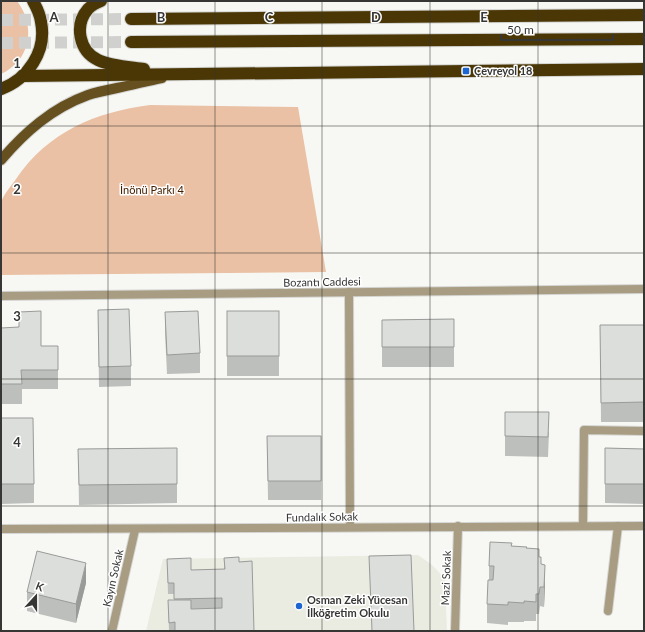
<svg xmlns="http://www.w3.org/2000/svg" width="645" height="632" viewBox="0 0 645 632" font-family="Lato,sans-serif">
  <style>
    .built { fill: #eaece1 }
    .green { fill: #eac1a5 }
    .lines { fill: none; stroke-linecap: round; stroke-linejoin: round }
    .highway-tunnel { stroke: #d0d1ce; stroke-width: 12; stroke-dasharray: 12 6; stroke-linecap: butt }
    .lane-casing { stroke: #d4d5d2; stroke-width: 10 }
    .street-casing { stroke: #d4d5d2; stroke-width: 10 }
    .primary-casing { stroke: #d4d5d2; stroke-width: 12 }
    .highway-casing { stroke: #d4d5d2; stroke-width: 14 }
    .lane { stroke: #a89c82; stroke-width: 8 }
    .street { stroke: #a89c82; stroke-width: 8 }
    .primary { stroke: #66501f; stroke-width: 10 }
    .highway { stroke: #4a3705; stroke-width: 12 }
    .wall { fill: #bcbfbb }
    .shaded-wall { fill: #999b99 }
    .building { fill: #dbdeda; stroke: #999b99 }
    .grid { fill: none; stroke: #363635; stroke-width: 1; stroke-opacity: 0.55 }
    .poi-dot { fill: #1d65d0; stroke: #fff; stroke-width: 1.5 }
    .labels { text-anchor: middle; stroke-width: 3; stroke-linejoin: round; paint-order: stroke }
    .poi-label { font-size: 11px; font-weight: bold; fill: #363635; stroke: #fff; text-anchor: start }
    .park-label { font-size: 11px; fill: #442001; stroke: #fff }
    .street-label { font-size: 11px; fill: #363635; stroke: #fff }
    .grid-label { font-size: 13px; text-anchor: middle; font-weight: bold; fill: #363635; stroke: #fff; stroke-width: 3; stroke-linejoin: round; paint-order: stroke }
  </style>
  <rect width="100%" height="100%" fill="#f7f8f4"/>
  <!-- built -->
  <path class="built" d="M 418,555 L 431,564 L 438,571 L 445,580 L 447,631 L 146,631 L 163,559 Z"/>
  <!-- green -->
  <g class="green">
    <path d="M 1,1 L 17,1 C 36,26 31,60 1,74 Z"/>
    <path d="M 150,105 L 298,107 L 326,272 L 1,275 C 1,258 1,241 1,224 C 1,217 0,208 1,202 C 4,194 11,186 16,179 C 48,132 95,112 150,105 Z"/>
  </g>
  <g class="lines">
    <!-- highway-tunnel -->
    <g class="highway-tunnel">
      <path d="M 1,20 L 131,19"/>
      <path d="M 1,43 L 131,42"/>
    </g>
    <defs>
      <path id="lane" d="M 608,611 L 618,526"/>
      <g id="street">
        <path d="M 349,292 L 350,527"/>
        <path d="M 1,296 L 644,289"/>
        <path d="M 583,526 L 584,430 L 644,431"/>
        <path d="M 1,529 C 215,530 430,526 644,526"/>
        <path d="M 112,631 L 135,530"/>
        <path d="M 455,631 L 458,526"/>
      </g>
      <path id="primary" d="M 1,160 C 25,132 52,108 88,95 C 97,92 107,90 117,88 C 132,85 147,81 162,78"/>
      <g id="highway">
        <path d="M 101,1 C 96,3 92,5 88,9 C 74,25 79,51 98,60 C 110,66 130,67 144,69"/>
        <path d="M 131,19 L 644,15"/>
        <path d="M 131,42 L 644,39"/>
        <path d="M 23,76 L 644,69"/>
        <path d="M 1,89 C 28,79 47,51 41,22 C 40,14 37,8 33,1"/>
      </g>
    </defs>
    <!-- lane casing -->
    <use href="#lane" class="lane-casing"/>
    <!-- street casing -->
    <use href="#street" class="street-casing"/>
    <!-- primary casing -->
    <use href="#primary" class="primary-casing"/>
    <!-- highway casing -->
    <use href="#highway" class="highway-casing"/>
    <!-- lane -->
    <use href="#lane" class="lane"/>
    <!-- street -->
    <use href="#street" class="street"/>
    <!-- primary -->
    <use href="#primary" class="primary"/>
    <!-- highway -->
    <use href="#highway" class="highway"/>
  </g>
  <!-- wall -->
  <g class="wall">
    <path d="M 98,310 L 131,366 L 131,386 L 99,387 Z"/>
    <rect x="227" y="311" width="52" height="65"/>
    <path d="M 165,312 L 200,353 L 200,373 L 167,374 L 165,332 Z"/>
    <path d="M 454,319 L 454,367 L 382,367 L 382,320 Z"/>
    <path d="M 600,325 L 644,325 L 644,422 L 601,422 Z"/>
    <path d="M 1,328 L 41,346 L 58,346 L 58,389 L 22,389 L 22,404 L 1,404 Z"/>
    <path d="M 505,412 L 549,432 L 548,457 L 505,456 Z"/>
    <path d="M 1,418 L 34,484 L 34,503 L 1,504 Z"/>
    <path d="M 267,436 L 321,436 L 321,500 L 268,500 Z"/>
    <path d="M 605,448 L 644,449 L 644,504 L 605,503 Z"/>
    <path d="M 78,449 L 177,484 L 177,503 L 79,505 Z"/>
    <path d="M 512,546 L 527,548 L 539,557 L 545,584 L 544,607 L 540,606 L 539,614 L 536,614 L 536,621 L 524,621 L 524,622 L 508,622 L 508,625 L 487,623 L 487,604 L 489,580 L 489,566 Z"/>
    <path d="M 224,558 L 239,562 L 254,631 L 169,631 L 168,600 L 174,600 L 174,594 L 168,594 L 167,559 L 191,570 L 224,569 Z"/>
    <path d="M 86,583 L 76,623 L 27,611 L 27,592 Z"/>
  </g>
  <!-- shaded-wall -->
  <g class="shaded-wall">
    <path d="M 86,563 L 86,583 L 76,623 L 76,604 Z"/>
    <path d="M 545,565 L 545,584 L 544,607 L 544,587 Z"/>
  </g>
  <!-- building -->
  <g class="building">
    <path d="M 129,309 L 131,366 L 99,367 L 98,310 Z"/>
    <path d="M 41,311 L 41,346 L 58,346 L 58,370 L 21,370 L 22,384 L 1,384 L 1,328 L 19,327 L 19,312 Z"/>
    <path d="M 198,311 L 200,353 L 167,355 L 165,312 Z"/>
    <rect x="227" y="311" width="52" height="45"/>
    <path d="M 454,319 L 454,347 L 382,347 L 382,320 Z"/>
    <path d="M 600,325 L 644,325 L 644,402 L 601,403 Z"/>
    <path d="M 505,412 L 549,412 L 548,437 L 505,436 Z"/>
    <path d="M 1,418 L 33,418 L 34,484 L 1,484 Z"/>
    <path d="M 267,436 L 321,436 L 321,481 L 268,481 Z"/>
    <path d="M 177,448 L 177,484 L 79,485 L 78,449 Z"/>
    <path d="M 605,448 L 644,449 L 644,484 L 605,484 Z"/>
    <path d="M 490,542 L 512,543 L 511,546 L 527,547 L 526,548 L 539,549 L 539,557 L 541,557 L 541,564 L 545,565 L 544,587 L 540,587 L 539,594 L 536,594 L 536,602 L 524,601 L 524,603 L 508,602 L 508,605 L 487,604 L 488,580 L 493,580 L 494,566 L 489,566 Z"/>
    <path d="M 37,551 L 86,563 L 76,604 L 27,592 Z"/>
    <path d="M 411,555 L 414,631 L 372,631 L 369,556 Z"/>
    <path d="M 239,557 L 239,562 L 252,561 L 254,631 L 175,631 L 175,622 L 169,623 L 168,600 L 191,600 L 191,609 L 222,608 L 222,598 L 174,599 L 174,583 L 168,583 L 167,559 L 191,558 L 191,570 L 225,569 L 224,558 Z"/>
  </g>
  <!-- grid -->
  <path class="grid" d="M 108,1 L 108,631M 215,1 L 215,631M 322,1 L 322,631M 430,1 L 430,631M 538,1 L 538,631M 1,126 L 644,126M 1,253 L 644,253M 1,379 L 644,379M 1,506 L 644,506"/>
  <!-- markers -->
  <g class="poi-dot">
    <rect x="462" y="67" width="8" height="8" rx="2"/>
    <circle cx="299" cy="606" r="4"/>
  </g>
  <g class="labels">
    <!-- poi labels -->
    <g class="poi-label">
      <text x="474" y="75">Çevreyol 18</text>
      <text x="307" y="604">Osman Zeki Yücesan<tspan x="307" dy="13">İlköğretim Okulu</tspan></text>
    </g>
    <!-- park labels -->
    <g class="park-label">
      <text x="152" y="194">İnönü Parkı 4</text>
    </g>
    <!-- street labels -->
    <g class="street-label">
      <text transform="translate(322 282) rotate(-1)" y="4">Bozantı Caddesi</text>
      <text transform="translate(322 517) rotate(-1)" y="4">Fundalık Sokak</text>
      <text transform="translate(113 578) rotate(-77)" y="4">Kayın Sokak</text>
      <text transform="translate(446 578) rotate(-88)" y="4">Mazi Sokak</text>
    </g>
  </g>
  <g class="grid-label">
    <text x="54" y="22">A</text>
    <text x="161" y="22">B</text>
    <text x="269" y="22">C</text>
    <text x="376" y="22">D</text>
    <text x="484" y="22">E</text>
    <text x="17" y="68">1</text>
    <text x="17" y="194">2</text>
    <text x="17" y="321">3</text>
    <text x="17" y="447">4</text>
  </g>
  <!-- border -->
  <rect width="645" height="632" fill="none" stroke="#363635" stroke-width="4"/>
  <!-- north arrow -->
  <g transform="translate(36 596) rotate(21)" stroke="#ffffff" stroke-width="3" paint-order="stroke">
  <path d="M0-3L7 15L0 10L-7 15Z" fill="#363635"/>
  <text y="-6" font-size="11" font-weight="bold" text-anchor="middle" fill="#363635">K</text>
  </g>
  <!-- scale -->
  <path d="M501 34v6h112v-6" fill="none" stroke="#363635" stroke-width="2"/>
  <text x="507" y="34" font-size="12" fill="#363635" stroke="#ffffff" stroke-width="3" paint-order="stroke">50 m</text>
</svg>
